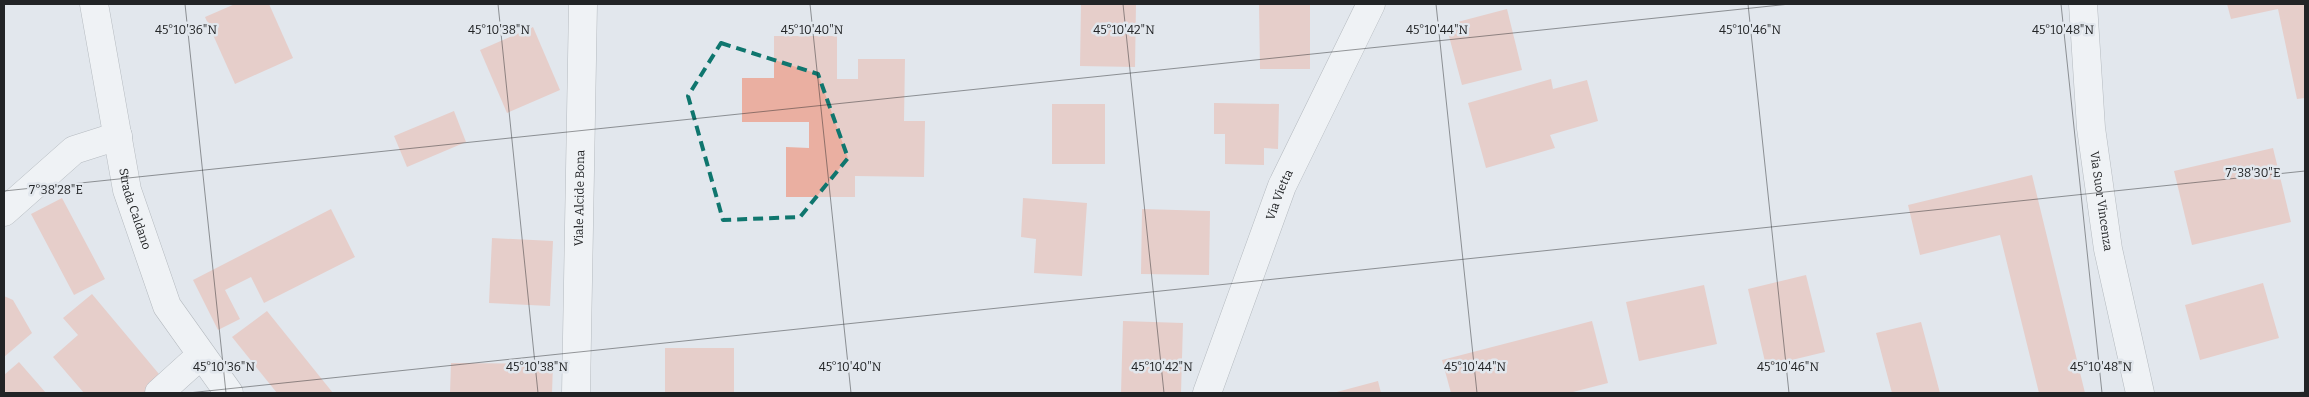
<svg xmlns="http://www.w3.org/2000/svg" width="2309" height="397" viewBox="0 0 2309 397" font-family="Bitter,serif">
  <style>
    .building { fill: #eaafa1 }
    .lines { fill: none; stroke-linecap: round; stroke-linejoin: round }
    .minor-casing { stroke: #7f848a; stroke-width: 29 }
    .minor { stroke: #fff; stroke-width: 28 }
    .marked { fill: none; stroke: #0f766e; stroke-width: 4; stroke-dasharray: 10 6; stroke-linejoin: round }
    .ticks { fill: none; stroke: #222426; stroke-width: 1; stroke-opacity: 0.45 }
    .labels { text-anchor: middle; stroke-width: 5; stroke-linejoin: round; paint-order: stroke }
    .street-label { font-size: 12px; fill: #222426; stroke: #e2e7ed }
    .ticks-label { font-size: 12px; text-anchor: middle; fill: #222426; stroke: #e2e7ed; stroke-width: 5; stroke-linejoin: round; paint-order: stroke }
  </style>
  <rect width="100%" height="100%" fill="#e2e7ed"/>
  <!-- building -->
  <g class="building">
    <path d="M 235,4 L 269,4 L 293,58 L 235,84 L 205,17 Z"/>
    <path d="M 1081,4 L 1136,4 L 1135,67 L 1080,66 Z"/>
    <path d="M 2227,4 L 2305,4 L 2305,98 L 2297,99 L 2278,9 L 2231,19 Z"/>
    <path d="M 1259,5 L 1310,5 L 1310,69 L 1260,69 Z"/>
    <path d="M 1507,9 L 1522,70 L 1462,85 L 1446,25 Z"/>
    <path d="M 533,27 L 560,90 L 507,113 L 480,50 Z"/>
    <path d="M 774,36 L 837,36 L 837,79 L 858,79 L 858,59 L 905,59 L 904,121 L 925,121 L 924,177 L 855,176 L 855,197 L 786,197 L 786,147 L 809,148 L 809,122 L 742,122 L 742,78 L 774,78 Z"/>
    <path d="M 1551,79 L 1553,89 L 1587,80 L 1598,121 L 1550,135 L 1555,148 L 1486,168 L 1468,103 Z"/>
    <path d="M 1214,103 L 1279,104 L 1278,149 L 1264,148 L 1264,165 L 1225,164 L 1225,134 L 1214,134 Z"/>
    <rect x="1052" y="104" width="53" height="60"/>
    <path d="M 454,111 L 466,142 L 407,167 L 394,136 Z"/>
    <path d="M 2273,148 L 2291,222 L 2192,245 L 2174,171 Z"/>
    <path d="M 2032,175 L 2085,393 L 2039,393 L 2000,235 L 1920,255 L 1908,205 Z"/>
    <path d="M 62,198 L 105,279 L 74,295 L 31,214 Z"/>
    <path d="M 1023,198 L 1087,203 L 1082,276 L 1034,273 L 1036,239 L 1021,237 Z"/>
    <path d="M 331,209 L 355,257 L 264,303 L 251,277 L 225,290 L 240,319 L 218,330 L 193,280 Z"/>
    <path d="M 1142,209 L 1210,211 L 1209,275 L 1141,274 Z"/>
    <path d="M 492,238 L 553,241 L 550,306 L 489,303 Z"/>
    <path d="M 1806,275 L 1825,352 L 1766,366 L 1748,289 Z"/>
    <path d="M 2263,283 L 2279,338 L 2200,360 L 2185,305 Z"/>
    <path d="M 1704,285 L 1717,344 L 1639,361 L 1626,302 Z"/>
    <path d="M 92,294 L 164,380 L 148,393 L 84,393 L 53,357 L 78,335 L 63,318 Z"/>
    <path d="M 4,296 L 13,300 L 32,333 L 4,357 Z"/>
    <path d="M 267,311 L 333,393 L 277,393 L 232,337 Z"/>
    <path d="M 1123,321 L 1183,323 L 1181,393 L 1121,393 Z"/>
    <path d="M 1592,321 L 1608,383 L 1569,393 L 1451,393 L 1442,360 Z"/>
    <path d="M 1921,322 L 1940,393 L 1892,393 L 1876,333 Z"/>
    <rect x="665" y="348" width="69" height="45"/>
    <path d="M 19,362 L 46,393 L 4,393 L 4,375 Z"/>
    <path d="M 451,363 L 553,364 L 552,393 L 450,393 Z"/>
    <path d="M 1378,381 L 1381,393 L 1333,393 Z"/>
  </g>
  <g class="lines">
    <defs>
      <g id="minor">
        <path id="s1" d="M 94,4 L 127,190 L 167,306 L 229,393"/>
        <path id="s2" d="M 2083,4 L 2091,128 L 2108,249 L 2140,393"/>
        <path d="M 4,212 L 74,150 L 118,136"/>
        <path d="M 159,393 L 201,355"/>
        <path id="s3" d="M 576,393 L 583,4"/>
        <path id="s4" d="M 1207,393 L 1282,186 L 1371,4"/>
      </g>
    </defs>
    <!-- minor casing -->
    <use href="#minor" class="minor-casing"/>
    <!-- minor -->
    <use href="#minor" class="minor"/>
  </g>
  <!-- marked area -->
  <path d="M0 0H2309V397H0ZM 721,43 L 818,74 L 848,158 L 800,217 L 723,220 L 688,96 Z" fill="#e2e7ed" fill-opacity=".55" fill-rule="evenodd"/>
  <path class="marked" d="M 721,43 L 818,74 L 848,158 L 800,217 L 723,220 L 688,96 Z"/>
  <!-- ticks -->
  <path class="ticks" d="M 185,4 L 226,393M 498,4 L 538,393M 810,4 L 851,393M 1123,4 L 1164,393M 1436,4 L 1477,393M 1748,4 L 1789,393M 2061,4 L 2102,393M 4,191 L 1790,4M 188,393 L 2305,171M 2292,393 L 2305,392"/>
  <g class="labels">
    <!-- street labels -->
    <g class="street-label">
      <text dy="4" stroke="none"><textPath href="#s4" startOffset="211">Via Vietta</textPath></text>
      <text dy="4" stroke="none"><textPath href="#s3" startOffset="195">Viale Alcide Bona</textPath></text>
      <text dy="4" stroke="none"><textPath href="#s2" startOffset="198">Via Suor Vincenza</textPath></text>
      <text dy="4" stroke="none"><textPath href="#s1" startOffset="209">Strada Caldano</textPath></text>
    </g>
  </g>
  <g class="ticks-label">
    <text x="186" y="34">45°10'36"N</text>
    <text x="499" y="34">45°10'38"N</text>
    <text x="812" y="34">45°10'40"N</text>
    <text x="1124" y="34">45°10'42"N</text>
    <text x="1437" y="34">45°10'44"N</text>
    <text x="1750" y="34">45°10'46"N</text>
    <text x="2063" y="34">45°10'48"N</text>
    <text x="2253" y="177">7°38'30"E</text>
    <text x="56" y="194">7°38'28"E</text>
    <text x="224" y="371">45°10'36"N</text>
    <text x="537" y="371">45°10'38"N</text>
    <text x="850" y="371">45°10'40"N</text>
    <text x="1162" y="371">45°10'42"N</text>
    <text x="1475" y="371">45°10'44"N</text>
    <text x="1788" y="371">45°10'46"N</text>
    <text x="2101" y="371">45°10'48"N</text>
  </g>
  <!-- border -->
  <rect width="2309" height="397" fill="none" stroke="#222426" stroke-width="10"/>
</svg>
